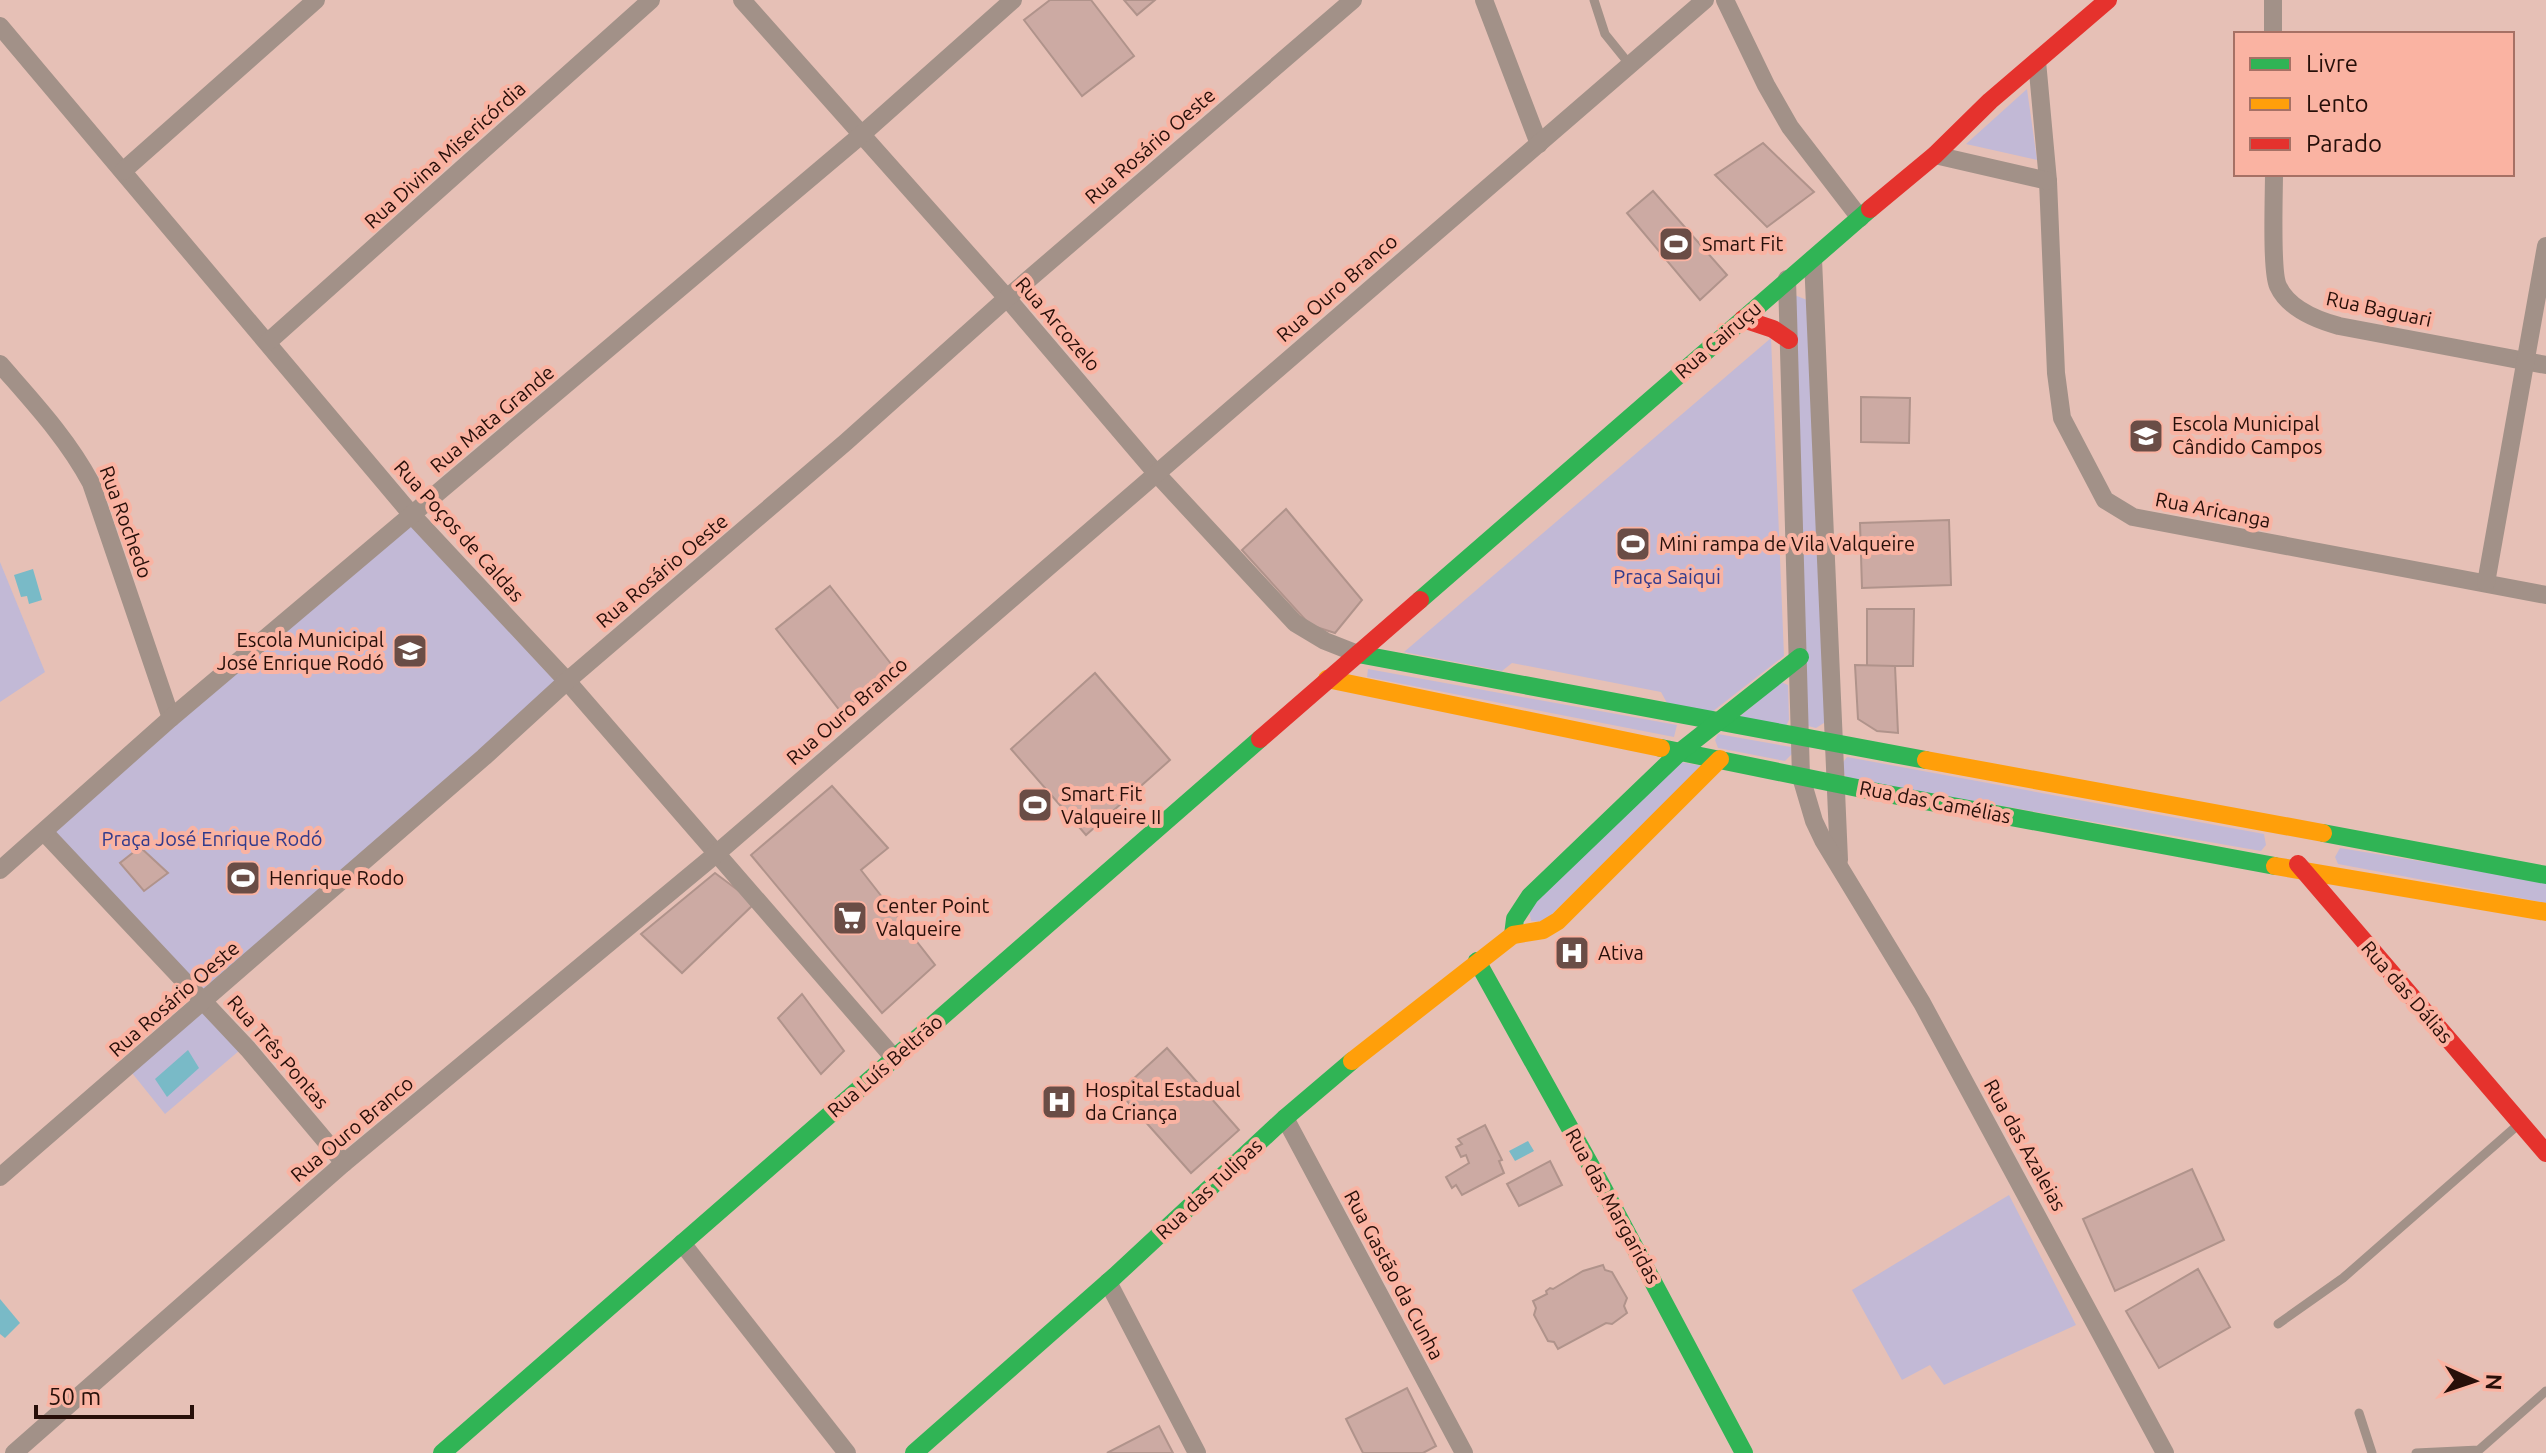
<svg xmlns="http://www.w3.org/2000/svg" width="2546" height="1453" viewBox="0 0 2546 1453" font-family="Ubuntu,sans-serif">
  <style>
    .green { fill: #c2b9d6 }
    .water { fill: #79bac7 }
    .building { fill: #ccaaa3; stroke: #b0938b; stroke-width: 2 }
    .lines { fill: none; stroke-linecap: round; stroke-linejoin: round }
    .lane { stroke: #a29188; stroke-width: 9 }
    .street { stroke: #a29188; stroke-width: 18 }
    .fast { stroke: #30b455; stroke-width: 18 }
    .slow { stroke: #ff9f0a; stroke-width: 18 }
    .jam { stroke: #e5322d; stroke-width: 18 }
    .labels { text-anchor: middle; stroke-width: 8; stroke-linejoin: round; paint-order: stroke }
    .street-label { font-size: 20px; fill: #270f09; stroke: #fab3a2 }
    .poi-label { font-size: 20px; fill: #270f09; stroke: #fab3a2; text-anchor: start }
    .park-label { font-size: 20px; fill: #323b8c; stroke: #fab3a2 }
  </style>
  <rect width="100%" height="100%" fill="#e6c0b6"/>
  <!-- green -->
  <g class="green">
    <path d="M 2027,89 L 2037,160 L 1966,144 Z"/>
    <path d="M 1797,296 L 1807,300 L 1827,721 L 1816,728 L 1808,726 L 1793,297 Z"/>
    <path d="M 1771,338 L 1784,656 L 1712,712 L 1667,703 L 1661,692 L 1512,663 L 1502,671 L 1404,652 Z"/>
    <path d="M 412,515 L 567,681 L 205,1001 L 240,1050 L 165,1114 L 128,1068 L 204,1002 L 44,832 Z"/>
    <path d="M 0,562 L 45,672 L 0,702 Z"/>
    <path d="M 1368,669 L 1677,725 L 1674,737 L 1367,677 Z"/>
    <path d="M 1781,682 L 1788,685 L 1789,720 L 1786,726 L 1738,718 Z"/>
    <path d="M 1718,734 L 1791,747 L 1792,754 L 1785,761 L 1718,748 L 1715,740 Z"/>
    <path d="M 1847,757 L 2264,834 L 2266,845 L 2261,851 L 1847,779 L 1840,766 Z"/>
    <path d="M 1681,762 L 1702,766 L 1544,922 L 1531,921 L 1528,905 Z"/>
    <path d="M 2340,848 L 2546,882 L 2546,903 L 2338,864 L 2335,857 Z"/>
    <path d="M 2009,1195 L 2076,1325 L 1944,1385 L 1930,1365 L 1902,1380 L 1852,1290 Z"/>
  </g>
  <!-- water -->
  <g class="water">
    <path d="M 33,569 L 42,600 L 29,604 L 27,596 L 21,597 L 14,575 Z"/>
    <path d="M 188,1050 L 199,1068 L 167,1097 L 155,1079 Z"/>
    <path d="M 1528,1141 L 1534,1151 L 1515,1161 L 1509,1151 Z"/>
    <path d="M 0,1299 L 20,1323 L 5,1338 L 0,1334 Z"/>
  </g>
  <!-- building -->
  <g class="building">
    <path d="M 1050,0 L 1091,0 L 1134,56 L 1082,96 L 1024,20 Z"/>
    <path d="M 1124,0 L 1155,0 L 1137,15 Z"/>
    <path d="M 1763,143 L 1814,192 L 1767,227 L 1715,175 Z"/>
    <path d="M 1653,191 L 1727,275 L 1700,300 L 1627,213 Z"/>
    <path d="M 1861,397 L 1910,398 L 1909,443 L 1861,442 Z"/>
    <path d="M 1286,509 L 1362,600 L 1335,633 L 1310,625 L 1242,550 Z"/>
    <path d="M 1949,520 L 1951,585 L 1862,588 L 1860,523 Z"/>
    <path d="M 830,586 L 895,669 L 841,712 L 776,629 Z"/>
    <path d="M 1867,609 L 1914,609 L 1913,666 L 1867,666 Z"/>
    <path d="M 1855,665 L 1895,666 L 1898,733 L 1877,731 L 1858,719 Z"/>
    <path d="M 1095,673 L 1170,760 L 1086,835 L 1011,749 Z"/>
    <path d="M 832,786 L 888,848 L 861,870 L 935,965 L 882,1013 L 751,855 Z"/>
    <path d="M 140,847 L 168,873 L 144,891 L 120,863 Z"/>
    <path d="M 715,873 L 755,903 L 682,973 L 641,934 Z"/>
    <path d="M 802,994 L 844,1051 L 821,1074 L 778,1018 Z"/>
    <path d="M 1167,1048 L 1239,1130 L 1191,1173 L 1119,1092 Z"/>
    <path d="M 1485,1125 L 1502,1160 L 1499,1161 L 1504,1173 L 1462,1195 L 1456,1185 L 1452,1188 L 1446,1177 L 1469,1163 L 1466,1155 L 1461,1157 L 1456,1147 L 1462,1144 L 1458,1139 Z"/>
    <path d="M 1550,1161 L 1562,1185 L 1519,1206 L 1507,1184 Z"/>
    <path d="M 2192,1169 L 2224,1240 L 2115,1291 L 2083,1219 Z"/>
    <path d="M 1603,1265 L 1605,1270 L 1612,1272 L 1627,1298 L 1624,1306 L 1627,1313 L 1612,1324 L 1606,1323 L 1558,1349 L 1554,1342 L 1548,1341 L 1534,1315 L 1536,1308 L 1533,1301 L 1547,1294 L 1546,1291 L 1550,1288 L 1553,1289 L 1583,1271 Z"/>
    <path d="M 2198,1269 L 2230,1327 L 2159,1368 L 2126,1311 Z"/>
    <path d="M 1407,1388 L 1436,1446 L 1423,1453 L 1363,1453 L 1346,1419 Z"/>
    <path d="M 1159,1426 L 1173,1453 L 1107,1453 Z"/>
  </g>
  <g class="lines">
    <!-- lane -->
    <g class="lane">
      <path d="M 1594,0 L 1605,34 L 1630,65"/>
      <path d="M 2278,1324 L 2343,1278 L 2519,1124"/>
      <path d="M 2359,1413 L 2372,1453"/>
      <path d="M 2416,1453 L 2479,1450 L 2546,1391"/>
    </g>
    <!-- street -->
    <g class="street">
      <path d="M 742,0 L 1007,298 L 1156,473 L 1295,623 L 1325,641 L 1358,654"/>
      <path d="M 1484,0 L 1539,144"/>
      <path d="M 1725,0 L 1766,85 L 1790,127 L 1860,218"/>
      <path d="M 2273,0 L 2273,34"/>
      <path d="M 0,26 L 412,515 L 567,681 L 894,1058"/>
      <path d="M 2037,61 L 2048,181 L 2056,373 L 2062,418 L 2105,500 L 2133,517 L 2546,595"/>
      <path d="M 1935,155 L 2048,181"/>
      <path d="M 123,171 L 316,0"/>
      <path d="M 2274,174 C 2274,195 2271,271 2278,286 C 2288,308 2317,320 2339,326 L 2546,365"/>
      <path d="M 1813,259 L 1839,860"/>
      <path d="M 1787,279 L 1801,777 L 1814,821 L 1823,840 L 1922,1003 L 2165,1453"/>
      <path d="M 268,342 L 651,0"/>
      <path d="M 0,364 C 33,402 67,438 91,483 L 171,718"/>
      <path d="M 2486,583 L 2546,246"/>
      <path d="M 44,832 L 248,1049 L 344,1163"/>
      <path d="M 0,870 L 171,718 L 860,136 L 1013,0"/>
      <path d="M 1285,1118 L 1464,1453"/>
      <path d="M 0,1177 L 484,757 L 567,681 L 846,442 L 1007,298 L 1353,0"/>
      <path d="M 682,1243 L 847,1453"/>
      <path d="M 1108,1282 L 1197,1453"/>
      <path d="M 14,1453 L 344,1163 L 716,854 L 1705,0"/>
    </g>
    <!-- fast -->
    <g class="fast">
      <path d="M 1420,600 L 1870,209"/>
      <path d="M 1358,654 L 1926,760"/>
      <path d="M 1661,748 L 1882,793 L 2275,866"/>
      <path d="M 2323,833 L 2546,875"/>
      <path d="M 1513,935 L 1515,919 L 1530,896 L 1681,751 L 1800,657"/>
      <path d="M 1477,961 L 1601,1184 L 1744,1453"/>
      <path d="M 442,1453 L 1260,739"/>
      <path d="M 914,1453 L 1115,1276 L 1285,1118 L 1352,1061"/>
    </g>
    <!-- slow -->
    <g class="slow">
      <path d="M 1327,679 L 1661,748"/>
      <path d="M 1926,760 L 2323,833"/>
      <path d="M 2275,866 L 2546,912"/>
      <path d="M 1352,1061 L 1513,935 L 1543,930 L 1558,921 L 1720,759"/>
    </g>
    <!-- jam -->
    <g class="jam">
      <path d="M 1870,209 L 1935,155 L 1990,101 L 2108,0"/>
      <path d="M 1743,319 L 1773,329 L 1789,340"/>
      <path d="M 1260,739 L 1420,600"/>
      <path d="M 2298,864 L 2546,1153"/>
    </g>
  </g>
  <!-- icons -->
  <defs>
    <symbol id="stadium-square" viewBox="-11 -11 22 22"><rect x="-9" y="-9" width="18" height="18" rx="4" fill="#6a4d46" stroke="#fab3a2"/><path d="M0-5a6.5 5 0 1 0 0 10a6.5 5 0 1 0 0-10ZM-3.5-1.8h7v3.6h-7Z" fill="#fff"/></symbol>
    <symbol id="school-square" viewBox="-11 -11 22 22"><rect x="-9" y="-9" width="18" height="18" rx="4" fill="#6a4d46" stroke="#fab3a2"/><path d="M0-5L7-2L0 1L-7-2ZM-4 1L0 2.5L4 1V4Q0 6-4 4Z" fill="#fff"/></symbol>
    <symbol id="supermarket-square" viewBox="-11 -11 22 22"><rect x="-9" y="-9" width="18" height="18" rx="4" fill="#6a4d46" stroke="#fab3a2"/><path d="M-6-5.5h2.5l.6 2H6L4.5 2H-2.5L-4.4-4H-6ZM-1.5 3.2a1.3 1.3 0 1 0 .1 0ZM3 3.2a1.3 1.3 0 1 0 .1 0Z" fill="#fff"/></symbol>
    <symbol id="hospital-square" viewBox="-11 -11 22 22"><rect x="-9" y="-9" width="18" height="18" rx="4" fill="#6a4d46" stroke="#fab3a2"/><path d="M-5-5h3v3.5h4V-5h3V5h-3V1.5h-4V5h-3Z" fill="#fff"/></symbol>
  </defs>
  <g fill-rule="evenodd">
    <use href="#stadium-square" x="1656" y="224" width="40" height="40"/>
    <use href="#school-square" x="2126" y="416" width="40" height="40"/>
    <use href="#stadium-square" x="1613" y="524" width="40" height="40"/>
    <use href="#school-square" x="390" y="631" width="40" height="40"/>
    <use href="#stadium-square" x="1015" y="785" width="40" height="40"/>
    <use href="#stadium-square" x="223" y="858" width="40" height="40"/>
    <use href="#supermarket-square" x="830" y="898" width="40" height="40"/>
    <use href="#hospital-square" x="1552" y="933" width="40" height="40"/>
    <use href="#hospital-square" x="1039" y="1082" width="40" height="40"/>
  </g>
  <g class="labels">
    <!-- street labels -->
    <g class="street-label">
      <text transform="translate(1150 146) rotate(-41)" y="7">Rua Rosário Oeste</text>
      <text transform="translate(445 155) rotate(-42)" y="7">Rua Divina Misericórdia</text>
      <text transform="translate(1337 288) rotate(-41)" y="7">Rua Ouro Branco</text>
      <text transform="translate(2379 309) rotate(12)" y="7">Rua Baguari</text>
      <text transform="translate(1058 324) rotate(49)" y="7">Rua Arcozelo</text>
      <text transform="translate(1718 340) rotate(-41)" y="7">Rua Cairuçu</text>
      <text transform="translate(492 419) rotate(-40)" y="7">Rua Mata Grande</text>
      <text transform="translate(2213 510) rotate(11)" y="7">Rua Aricanga</text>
      <text transform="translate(126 522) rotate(70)" y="7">Rua Rochedo</text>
      <text transform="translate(459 531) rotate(48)" y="7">Rua Poços de Caldas</text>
      <text transform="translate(662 571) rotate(-40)" y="7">Rua Rosário Oeste</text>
      <text transform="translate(847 711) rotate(-41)" y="7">Rua Ouro Branco</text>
      <text transform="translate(1935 802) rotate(11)" y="7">Rua das Camélias</text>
      <text transform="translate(2407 992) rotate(49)" y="7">Rua das Dálias</text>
      <text transform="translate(174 999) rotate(-41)" y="7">Rua Rosário Oeste</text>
      <text transform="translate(278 1052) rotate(49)" y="7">Rua Três Pontas</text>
      <text transform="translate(885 1066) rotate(-41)" y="7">Rua Luís Beltrão</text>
      <text transform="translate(352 1129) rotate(-40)" y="7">Rua Ouro Branco</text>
      <text transform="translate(2025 1145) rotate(61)" y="7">Rua das Azaleias</text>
      <text transform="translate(1209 1189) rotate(-43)" y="7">Rua das Tulipas</text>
      <text transform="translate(1613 1206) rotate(61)" y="7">Rua das Margaridas</text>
      <text transform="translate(1394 1275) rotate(62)" y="7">Rua Gastão da Cunha</text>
    </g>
    <!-- poi labels -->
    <g class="poi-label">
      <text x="1702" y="251">Smart Fit</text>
      <text x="2172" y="431">Escola Municipal<tspan x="2172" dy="23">Cândido Campos</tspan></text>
      <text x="1659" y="551">Mini rampa de Vila Valqueire</text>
      <text x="384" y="647" text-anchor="end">Escola Municipal<tspan x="384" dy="23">José Enrique Rodó</tspan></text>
      <text x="1061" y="801">Smart Fit<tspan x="1061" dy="23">Valqueire II</tspan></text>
      <text x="269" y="885">Henrique Rodo</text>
      <text x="876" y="913">Center Point<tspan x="876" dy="23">Valqueire</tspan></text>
      <text x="1598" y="960">Ativa</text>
      <text x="1085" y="1097">Hospital Estadual<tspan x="1085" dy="23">da Criança</tspan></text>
    </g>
    <!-- park labels -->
    <g class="park-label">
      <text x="1667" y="584">Praça Saiqui</text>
      <text x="212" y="846">Praça José Enrique Rodó</text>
    </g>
  </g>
  <!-- legend -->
  <rect x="2234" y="32" width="280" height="144" fill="#fab3a2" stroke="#a67165" stroke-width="2"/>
  <rect x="2250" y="58" width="40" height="12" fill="#30b455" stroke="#a67165" stroke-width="2"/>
  <text x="2306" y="72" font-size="24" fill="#270f09">Livre</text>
  <rect x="2250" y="98" width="40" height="12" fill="#ff9f0a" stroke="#a67165" stroke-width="2"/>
  <text x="2306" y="112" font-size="24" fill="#270f09">Lento</text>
  <rect x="2250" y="138" width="40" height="12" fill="#e5322d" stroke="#a67165" stroke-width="2"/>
  <text x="2306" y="152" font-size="24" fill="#270f09">Parado</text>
  <!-- north arrow -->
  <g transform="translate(2474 1381) rotate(93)" stroke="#fab3a2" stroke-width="6" paint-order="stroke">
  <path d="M0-6L14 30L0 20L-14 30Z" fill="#270f09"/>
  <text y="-12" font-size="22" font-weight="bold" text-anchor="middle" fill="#270f09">N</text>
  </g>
  <!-- scale -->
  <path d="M36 1405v12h156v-12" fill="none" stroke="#270f09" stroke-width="4"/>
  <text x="48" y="1405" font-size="24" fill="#270f09" stroke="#fab3a2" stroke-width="6" paint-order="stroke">50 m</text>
</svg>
